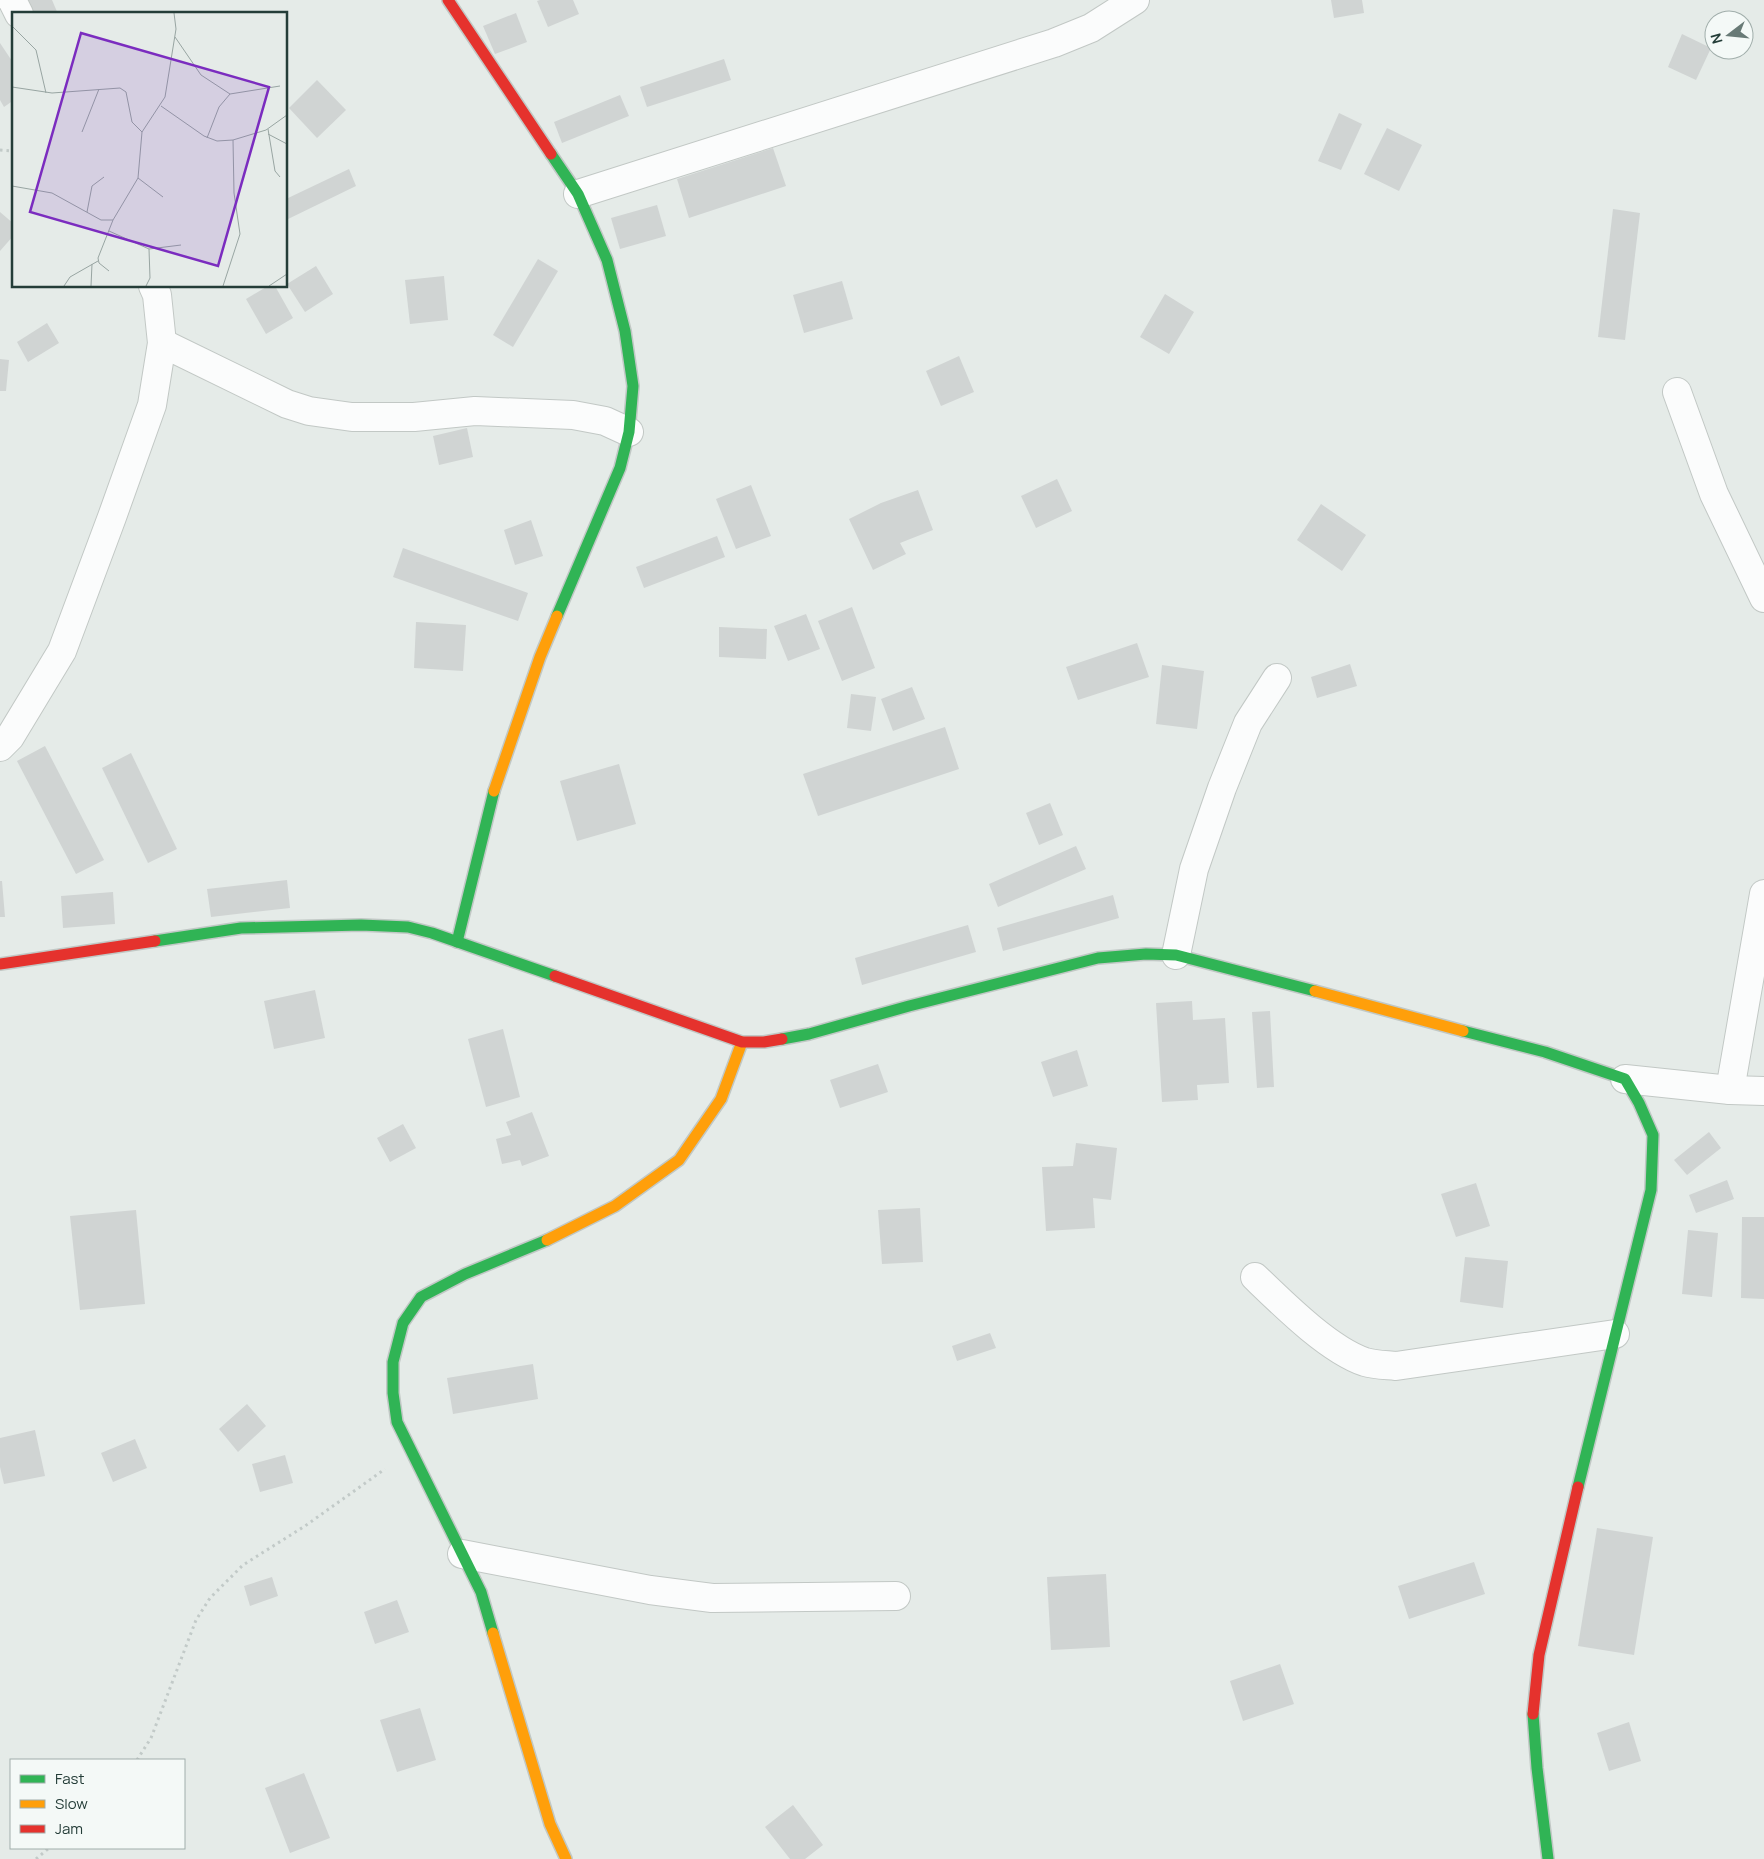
<svg xmlns="http://www.w3.org/2000/svg" width="1764" height="1859" viewBox="0 0 1764 1859" font-family="Manrope,sans-serif">
  <style>
    .building { fill: #d0d4d3 }
    .lines { fill: none; stroke-linecap: round; stroke-linejoin: round }
    .street-casing { stroke: #c2c8c5; stroke-width: 30 }
    .fast-casing { stroke: #c1c8c5; stroke-width: 14 }
    .slow-casing { stroke: #c1c8c5; stroke-width: 14 }
    .jam-casing { stroke: #c1c8c5; stroke-width: 14 }
    .path { stroke: #c2cac8; stroke-width: 3; stroke-dasharray: 2.5 4; stroke-linecap: butt }
    .street { stroke: #fbfcfc; stroke-width: 28 }
    .fast { stroke: #30b455; stroke-width: 11 }
    .slow { stroke: #ff9f0a; stroke-width: 11 }
    .jam { stroke: #e5322d; stroke-width: 11 }
    .inset-road { fill: none; stroke: #98a5a2; stroke-width: 1 }
    .view { fill: #7b2cbf; fill-opacity: 0.15; stroke: #7b2cbf; stroke-width: 2.5 }
    .inset-edge { fill: none; stroke: #243d38; stroke-width: 2.5 }
  </style>
  <rect width="100%" height="100%" fill="#e5ebe8"/>
  <!-- building -->
  <g class="building">
    <path d="M 25,0 L 52,0 L 58,14 L 32,14 Z"/>
    <path d="M 540,0 L 573,0 L 579,14 L 548,27 L 537,1 Z"/>
    <path d="M 1331,0 L 1362,0 L 1364,13 L 1334,18 Z"/>
    <path d="M 516,13 L 527,42 L 495,54 L 483,26 Z"/>
    <path d="M 1682,34 L 1711,48 L 1696,80 L 1668,67 Z"/>
    <path d="M 0,43 L 14,64 L 14,100 L 4,107 L 0,100 Z"/>
    <path d="M 724,59 L 731,80 L 647,107 L 640,87 Z"/>
    <path d="M 317,80 L 346,110 L 317,138 L 289,108 Z"/>
    <path d="M 620,95 L 629,116 L 562,143 L 554,122 Z"/>
    <path d="M 1339,113 L 1362,124 L 1341,170 L 1318,161 Z"/>
    <path d="M 1387,128 L 1422,145 L 1399,191 L 1364,174 Z"/>
    <path d="M 773,148 L 786,186 L 689,218 L 677,179 Z"/>
    <path d="M 349,169 L 356,186 L 286,220 L 286,199 Z"/>
    <path d="M 657,205 L 666,236 L 620,249 L 611,218 Z"/>
    <path d="M 1613,209 L 1640,213 L 1625,340 L 1598,337 Z"/>
    <path d="M 0,212 L 14,224 L 14,235 L 0,251 Z"/>
    <path d="M 538,259 L 558,271 L 513,347 L 493,335 Z"/>
    <path d="M 316,266 L 333,294 L 305,312 L 287,284 Z"/>
    <path d="M 444,276 L 448,320 L 410,324 L 405,280 Z"/>
    <path d="M 842,281 L 853,319 L 804,333 L 793,295 Z"/>
    <path d="M 268,286 L 275,286 L 293,318 L 266,334 L 246,299 Z"/>
    <path d="M 1165,294 L 1194,312 L 1169,354 L 1140,337 Z"/>
    <path d="M 47,323 L 59,343 L 28,362 L 17,342 Z"/>
    <path d="M 959,356 L 974,392 L 941,406 L 926,371 Z"/>
    <path d="M 0,359 L 9,360 L 6,391 L 0,391 Z"/>
    <path d="M 467,428 L 473,457 L 439,465 L 433,436 Z"/>
    <path d="M 1057,479 L 1072,511 L 1036,528 L 1021,496 Z"/>
    <path d="M 751,485 L 771,536 L 736,549 L 716,499 Z"/>
    <path d="M 918,490 L 933,530 L 900,543 L 906,554 L 873,570 L 849,519 L 881,503 Z"/>
    <path d="M 1321,504 L 1366,535 L 1342,571 L 1297,540 Z"/>
    <path d="M 531,520 L 543,556 L 515,565 L 504,530 Z"/>
    <path d="M 717,536 L 725,557 L 644,588 L 636,567 Z"/>
    <path d="M 403,548 L 528,593 L 518,621 L 393,577 Z"/>
    <path d="M 852,607 L 875,668 L 842,681 L 818,621 Z"/>
    <path d="M 806,614 L 820,649 L 788,661 L 774,626 Z"/>
    <path d="M 416,622 L 466,625 L 463,671 L 414,668 Z"/>
    <path d="M 719,627 L 767,629 L 766,659 L 719,657 Z"/>
    <path d="M 1137,643 L 1149,677 L 1078,700 L 1066,667 Z"/>
    <path d="M 1350,664 L 1357,686 L 1317,698 L 1311,677 Z"/>
    <path d="M 1162,665 L 1204,671 L 1197,729 L 1156,724 Z"/>
    <path d="M 912,687 L 925,719 L 893,731 L 881,699 Z"/>
    <path d="M 851,694 L 876,697 L 871,731 L 847,728 Z"/>
    <path d="M 945,727 L 959,769 L 818,816 L 803,774 Z"/>
    <path d="M 45,746 L 104,860 L 76,874 L 17,761 Z"/>
    <path d="M 131,753 L 177,849 L 148,863 L 102,768 Z"/>
    <path d="M 619,764 L 636,824 L 577,841 L 560,781 Z"/>
    <path d="M 1050,803 L 1063,835 L 1039,845 L 1026,813 Z"/>
    <path d="M 1076,846 L 1086,869 L 998,907 L 989,884 Z"/>
    <path d="M 287,880 L 290,908 L 211,917 L 207,889 Z"/>
    <path d="M 0,881 L 2,881 L 5,917 L 0,917 Z"/>
    <path d="M 113,892 L 115,924 L 63,928 L 61,896 Z"/>
    <path d="M 1113,895 L 1119,918 L 1003,951 L 997,928 Z"/>
    <path d="M 968,925 L 976,952 L 862,985 L 855,958 Z"/>
    <path d="M 315,990 L 325,1038 L 274,1049 L 264,1001 Z"/>
    <path d="M 1192,1001 L 1193,1020 L 1225,1018 L 1229,1083 L 1197,1085 L 1198,1100 L 1162,1102 L 1156,1003 Z"/>
    <path d="M 1270,1011 L 1274,1087 L 1257,1088 L 1252,1012 Z"/>
    <path d="M 503,1029 L 520,1097 L 486,1107 L 468,1039 Z"/>
    <path d="M 1077,1050 L 1088,1086 L 1053,1097 L 1041,1062 Z"/>
    <path d="M 878,1064 L 888,1092 L 840,1108 L 830,1080 Z"/>
    <path d="M 532,1112 L 549,1156 L 522,1166 L 520,1160 L 502,1164 L 496,1139 L 511,1135 L 506,1122 Z"/>
    <path d="M 403,1124 L 416,1148 L 390,1162 L 377,1138 Z"/>
    <path d="M 1709,1132 L 1721,1148 L 1687,1175 L 1674,1160 Z"/>
    <path d="M 1076,1143 L 1117,1148 L 1111,1200 L 1093,1198 L 1095,1228 L 1046,1231 L 1042,1167 L 1073,1166 Z"/>
    <path d="M 1727,1180 L 1734,1199 L 1696,1213 L 1689,1195 Z"/>
    <path d="M 1476,1183 L 1490,1226 L 1456,1237 L 1441,1194 Z"/>
    <path d="M 920,1208 L 923,1262 L 882,1264 L 878,1210 Z"/>
    <path d="M 136,1210 L 145,1304 L 80,1310 L 70,1216 Z"/>
    <path d="M 1742,1217 L 1764,1217 L 1764,1299 L 1741,1298 Z"/>
    <path d="M 1688,1230 L 1718,1233 L 1712,1297 L 1682,1294 Z"/>
    <path d="M 1465,1257 L 1508,1261 L 1503,1308 L 1460,1302 Z"/>
    <path d="M 990,1333 L 996,1348 L 957,1361 L 952,1346 Z"/>
    <path d="M 533,1364 L 538,1399 L 453,1414 L 447,1378 Z"/>
    <path d="M 247,1404 L 266,1426 L 238,1452 L 219,1429 Z"/>
    <path d="M 35,1430 L 45,1476 L 4,1484 L 0,1467 L 0,1438 Z"/>
    <path d="M 135,1439 L 147,1468 L 113,1482 L 101,1453 Z"/>
    <path d="M 285,1455 L 293,1483 L 260,1492 L 252,1464 Z"/>
    <path d="M 1597,1528 L 1653,1537 L 1634,1655 L 1578,1646 Z"/>
    <path d="M 1474,1562 L 1485,1594 L 1409,1619 L 1398,1586 Z"/>
    <path d="M 1106,1574 L 1110,1647 L 1051,1650 L 1047,1577 Z"/>
    <path d="M 272,1577 L 278,1596 L 250,1606 L 244,1586 Z"/>
    <path d="M 397,1600 L 409,1632 L 375,1644 L 364,1612 Z"/>
    <path d="M 1280,1664 L 1294,1704 L 1243,1721 L 1230,1681 Z"/>
    <path d="M 420,1708 L 436,1760 L 397,1772 L 380,1720 Z"/>
    <path d="M 1629,1722 L 1641,1761 L 1609,1771 L 1597,1733 Z"/>
    <path d="M 304,1773 L 330,1838 L 290,1853 L 265,1788 Z"/>
    <path d="M 793,1805 L 823,1845 L 805,1859 L 790,1859 L 765,1827 Z"/>
  </g>
  <g class="lines">
    <defs>
      <g id="street">
        <path d="M 12,0 L 19,14"/>
        <path d="M 578,194 L 1054,43 L 1091,28 L 1135,0"/>
        <path d="M 162,343 L 287,404 L 309,411 L 352,417 L 414,417 L 475,411 L 573,415 L 605,421 L 629,432"/>
        <path d="M 1677,392 L 1714,494 L 1764,598"/>
        <path d="M 0,747 L 10,737 L 62,651 L 112,517 L 152,405 L 162,343 L 157,295 L 153,286"/>
        <path d="M 1176,955 L 1194,869 L 1222,788 L 1248,723 L 1277,678"/>
        <path d="M 1625,1079 L 1730,1090 L 1764,1091"/>
        <path d="M 1730,1090 L 1764,894"/>
        <path d="M 1255,1277 C 1283,1304 1329,1350 1365,1362 C 1375,1365 1387,1365 1396,1366 L 1615,1334"/>
        <path d="M 462,1554 L 650,1590 L 712,1598 L 896,1596"/>
      </g>
      <g id="fast">
        <path d="M 551,154 L 578,194 L 607,260 L 625,331 L 633,386 L 629,432 L 620,468 L 557,616"/>
        <path d="M 155,941 L 241,928 L 361,925 L 408,927 L 432,933 L 555,976"/>
        <path d="M 457,942 L 494,791"/>
        <path d="M 1463,1031 L 1545,1052 L 1625,1079 L 1639,1103 L 1653,1135 L 1651,1190 L 1578,1487"/>
        <path d="M 782,1039 L 809,1034 L 909,1006 L 1098,958 L 1146,954 L 1176,955 L 1315,991"/>
        <path d="M 493,1633 L 481,1592 L 397,1422 L 393,1393 L 393,1362 L 403,1323 L 421,1297 L 465,1274 L 547,1240"/>
        <path d="M 1533,1714 L 1537,1768 L 1548,1859"/>
      </g>
      <g id="slow">
        <path d="M 494,791 L 540,657 L 557,616"/>
        <path d="M 1315,991 L 1463,1031"/>
        <path d="M 547,1240 L 615,1206 L 679,1160 L 721,1099 L 742,1042"/>
        <path d="M 493,1633 L 550,1824 L 566,1859"/>
      </g>
      <g id="jam">
        <path d="M 448,0 L 551,154"/>
        <path d="M 0,964 L 155,941"/>
        <path d="M 555,976 L 742,1042 L 764,1042 L 782,1039"/>
        <path d="M 1533,1714 L 1539,1655 L 1578,1487"/>
      </g>
    </defs>
    <!-- street casing -->
    <use href="#street" class="street-casing"/>
    <!-- fast casing -->
    <use href="#fast" class="fast-casing"/>
    <!-- slow casing -->
    <use href="#slow" class="slow-casing"/>
    <!-- jam casing -->
    <use href="#jam" class="jam-casing"/>
    <!-- path -->
    <g class="path">
      <path d="M 0,150 L 14,151"/>
      <path d="M 137,1760 L 151,1738 L 196,1620 L 210,1598 L 243,1565 L 305,1526 L 385,1469"/>
      <path d="M 36,1859 L 49,1848"/>
    </g>
    <!-- street -->
    <use href="#street" class="street"/>
    <!-- fast -->
    <use href="#fast" class="fast"/>
    <!-- slow -->
    <use href="#slow" class="slow"/>
    <!-- jam -->
    <use href="#jam" class="jam"/>
  </g>
  <!-- overview -->
  <g transform="translate(12 12)">
    <rect width="275" height="275" fill="#e5ebe8"/>
    <path class="inset-road" d="M 0,14 L 24,38 L 34,81M 163,25 L 189,63 L 218,82 L 268,74M 0,75 L 40,81 L 108,76 L 114,80 L 120,110 L 130,120M 149,94 L 192,124 L 205,129 L 221,128 L 254,118 L 275,103M 256,117 L 263,159 L 268,165M 70,120 L 87,77M 256,122 L 275,132M 195,126 L 207,95 L 218,82M 126,166 L 151,185M 0,174 L 40,181 L 89,208 L 101,208 L 126,166 L 130,120 L 153,85 L 164,17 L 162,1M 75,200 L 80,174 L 92,165M 97,219 L 137,237 L 169,233M 97,259 L 87,251 L 86,246 L 101,208M 52,274 L 58,265 L 86,249M 79,274 L 80,252M 134,274 L 138,266 L 137,237M 211,274 L 228,222 L 222,181 L 221,128M 257,274 L 275,262"/>
    <path class="view" d="M 69,21 L 257,75 L 206,254 L 18,200 Z"/>
    <rect width="275" height="275" class="inset-edge"/>
  </g>
  <!-- legend -->
  <rect x="10" y="1759" width="175" height="90" fill="#f4f9f7" stroke="#a1aeab"/>
  <rect x="20" y="1775" width="25" height="8" fill="#30b455" stroke="#a1aeab"/>
  <text x="55" y="1784" font-size="15" fill="#243d38">Fast</text>
  <rect x="20" y="1800" width="25" height="8" fill="#ff9f0a" stroke="#a1aeab"/>
  <text x="55" y="1809" font-size="15" fill="#243d38">Slow</text>
  <rect x="20" y="1825" width="25" height="8" fill="#e5322d" stroke="#a1aeab"/>
  <text x="55" y="1834" font-size="15" fill="#243d38">Jam</text>
  <!-- north arrow -->
  <g transform="translate(1729 35) rotate(254)"><circle r="24" fill="#f4f9f7" stroke="#a1aeab"/>
  <path d="M0-4L9 19L0 12L-9 19Z" fill="#687a76"/>
  <text y="-8" font-size="14" font-weight="bold" text-anchor="middle" fill="#243d38">N</text>
  </g>
</svg>
